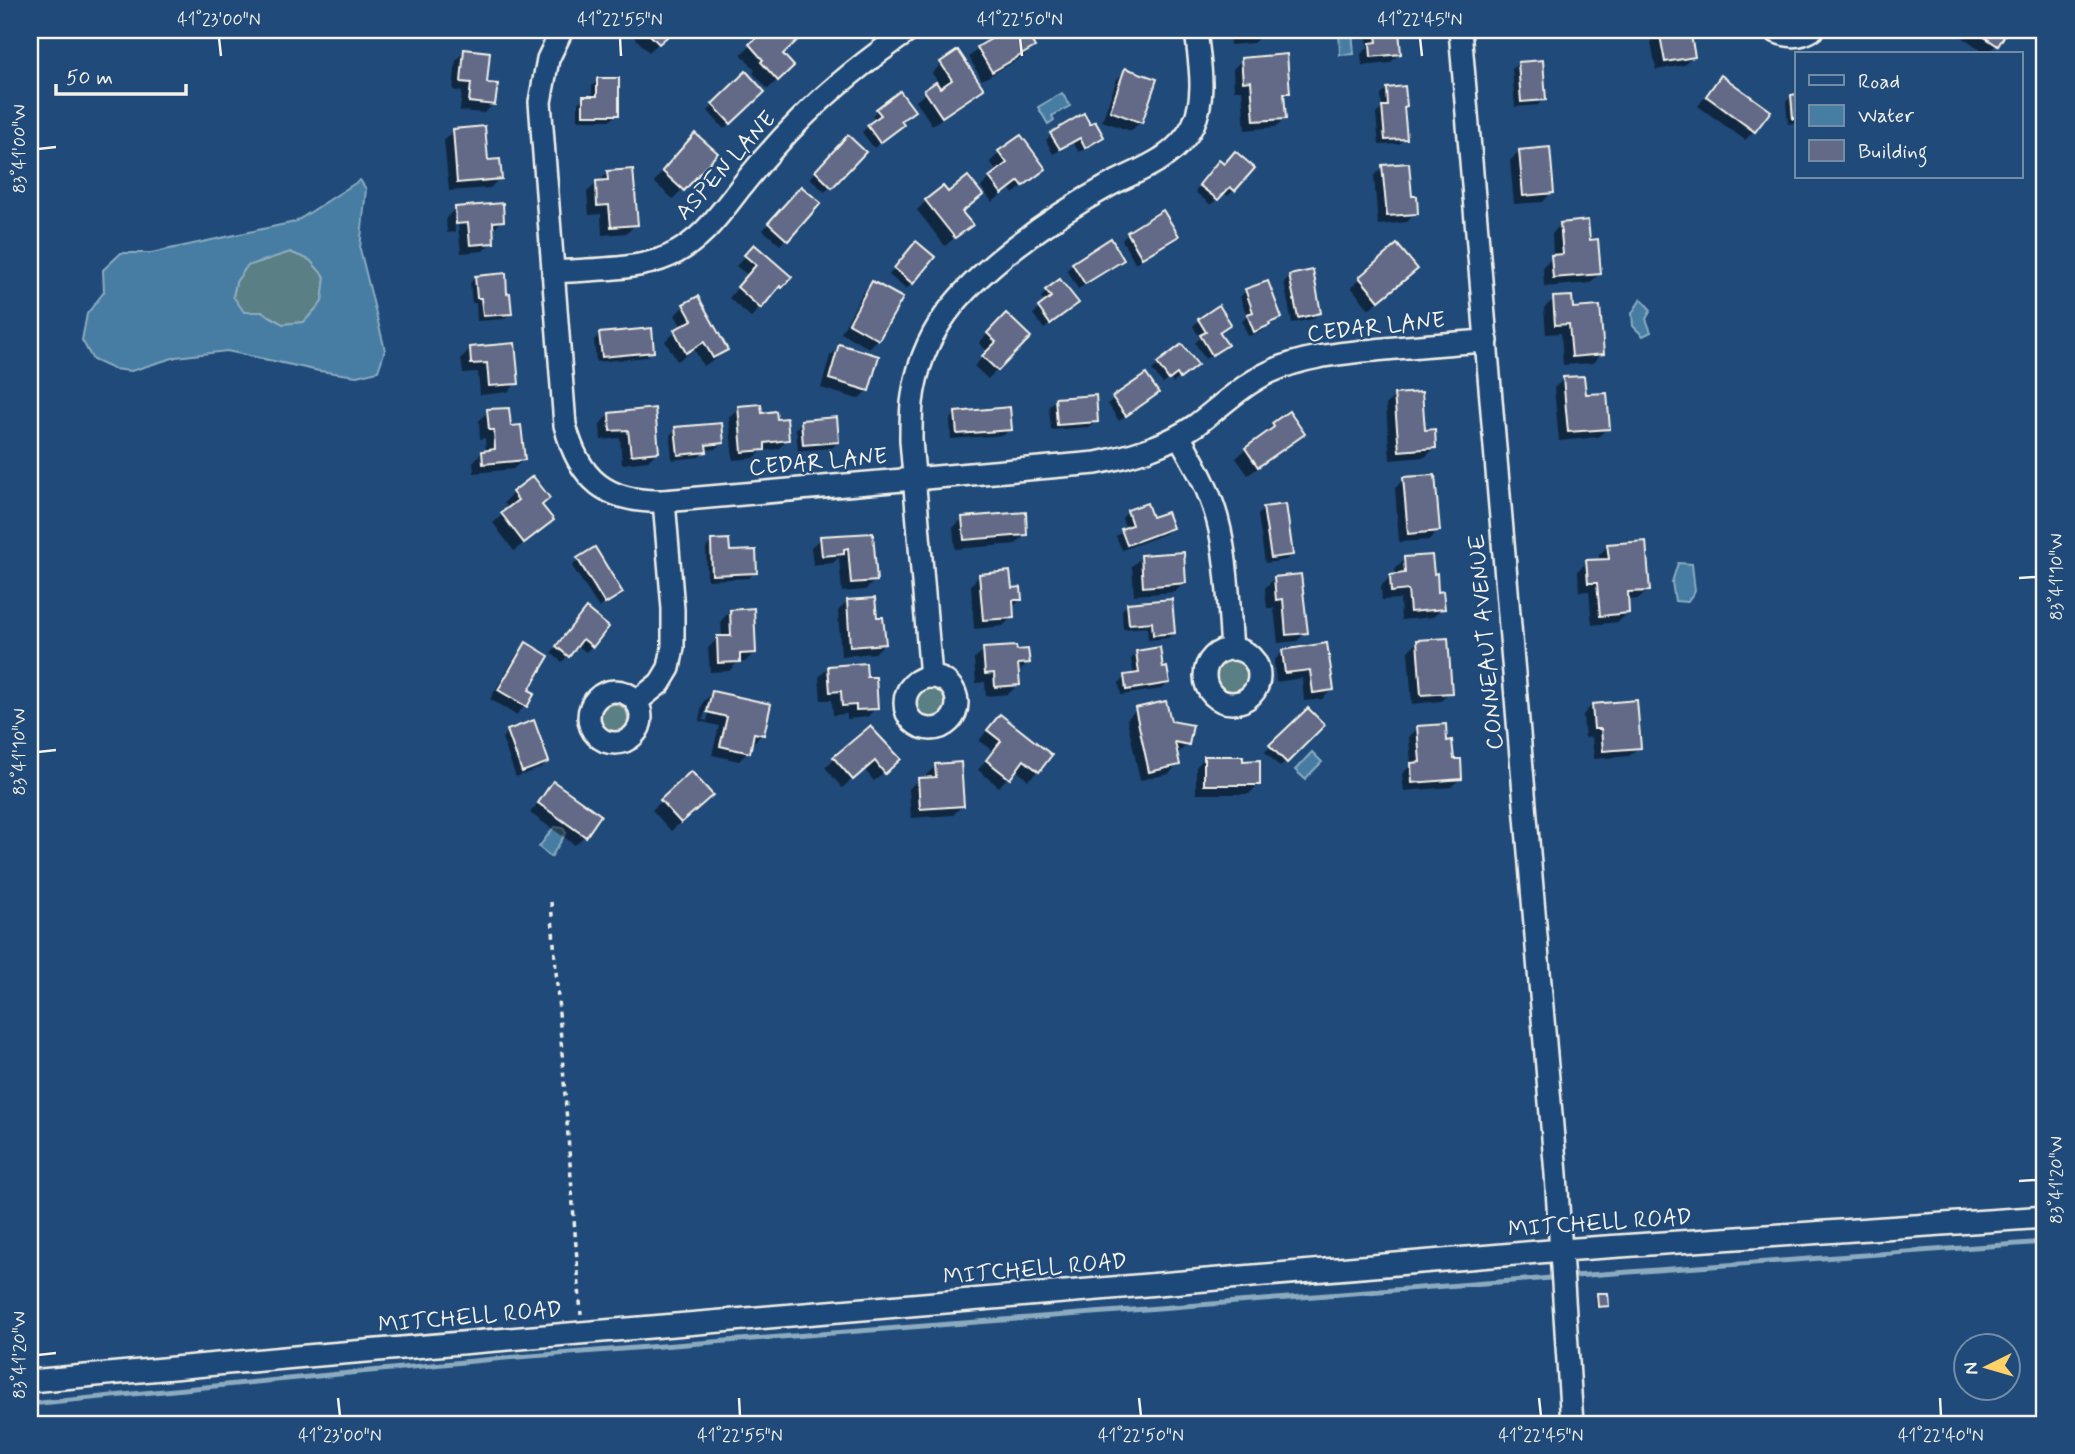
<svg xmlns="http://www.w3.org/2000/svg" width="2075" height="1454" viewBox="0 0 2075 1454" font-family="Mynerve,sans-serif">
  <style>
    .green { fill: #5a7f84; stroke: #a7b8b6; stroke-width: 2 }
    .water { fill: #467da3; stroke: #8cabbf; stroke-width: 2; fill-rule: evenodd }
    .shadow { fill: #0007; fill-rule: evenodd }
    .lines { fill: none; stroke-linecap: round; stroke-linejoin: round }
    .stream { stroke: #8cabbf; stroke-width: 5 }
    .building { fill: #626a87; stroke: #f4f1e8; stroke-width: 2 }
    .minor-casing { stroke: #f4f1e8; stroke-width: 26 }
    .path { stroke: #f4f1e8; stroke-width: 3.5; stroke-dasharray: 5 5; stroke-linecap: butt }
    .minor { stroke: #1f4a7a; stroke-width: 21 }
    .ticks { fill: none; stroke: #f4f1e8; stroke-width: 2.5 }
    .labels { text-anchor: middle; stroke-width: 5; stroke-linejoin: round; paint-order: stroke }
    .street-label { font-size: 23px; fill: #f4f1e8; stroke: #1f4a7a }
    .neatline { fill: none; stroke: #f4f1e8; stroke-width: 2.5 }
    .ticks-label { font-size: 18px; text-anchor: middle; fill: #f4f1e8 }
  </style>
  <rect width="100%" height="100%" fill="#1f4a7a"/>
  <filter id="ink" filterUnits="userSpaceOnUse"><feTurbulence type="fractalNoise" baseFrequency=".0143" numOctaves="2"/><feDisplacementMap in="SourceGraphic" scale="14" xChannelSelector="R" yChannelSelector="G"/><feConvolveMatrix kernelMatrix="1 2 1 2 8 2 1 2 1" color-interpolation-filters="sRGB"/></filter>
  <g filter="url(#ink)">
    <!-- green -->
    <g class="green">
      <path d="M 290,252 L 310,260 L 325,277 L 322,302 L 304,322 L 283,324 L 262,312 L 244,312 L 233,297 L 236,282 L 247,266 Z"/>
      <circle cx="1232" cy="675" r="16"/>
      <circle cx="931" cy="704" r="16"/>
      <circle cx="614" cy="718" r="14"/>
    </g>
    <!-- water -->
    <g class="water">
      <path d="M 1339,30 L 1352,30 L 1354,54 L 1340,55 Z"/>
      <path d="M 1062,93 L 1070,106 L 1052,116 L 1054,120 L 1048,124 L 1038,107 Z"/>
      <path d="M 360,180 L 366,189 L 360,249 L 385,350 L 378,371 L 357,376 L 319,371 L 227,351 L 176,357 L 131,371 L 113,369 L 93,360 L 82,340 L 87,314 L 104,292 L 103,270 L 121,253 L 151,253 L 295,222 ZM 290,252 L 310,260 L 325,277 L 322,302 L 304,322 L 283,324 L 262,312 L 244,312 L 233,296 L 236,282 L 247,266 Z"/>
      <path d="M 1641,299 L 1651,310 L 1646,319 L 1651,332 L 1643,336 L 1633,326 L 1632,313 Z"/>
      <path d="M 1678,563 L 1692,564 L 1695,591 L 1687,602 L 1675,601 L 1672,582 Z"/>
      <path d="M 1312,752 L 1322,762 L 1305,779 L 1295,770 Z"/>
      <path d="M 554,827 L 563,828 L 566,833 L 551,857 L 539,847 Z"/>
    </g>
    <!-- shadow -->
    <g class="shadow">
      <path d="M 631,30 L 673,30 L 649,52 L 629,32 Z"/>
      <path d="M 767,30 L 798,30 L 802,34 L 781,54 L 792,66 L 768,89 L 753,73 L 755,70 L 741,54 Z"/>
      <path d="M 820,30 L 837,30 L 826,38 Z"/>
      <path d="M 1000,30 L 1023,30 L 1033,46 L 1024,56 L 982,80 L 969,57 L 979,48 L 988,43 L 987,41 Z"/>
      <path d="M 1229,30 L 1262,30 L 1263,34 L 1253,43 L 1230,45 Z"/>
      <path d="M 1354,30 L 1397,30 L 1399,54 L 1390,63 L 1362,66 L 1361,54 L 1368,48 L 1367,38 L 1355,39 Z"/>
      <path d="M 1649,30 L 1688,30 L 1693,56 L 1684,65 L 1656,70 Z"/>
      <path d="M 1966,30 L 2006,30 L 1996,45 L 1987,54 L 1961,36 Z"/>
      <path d="M 465,51 L 485,84 L 494,104 L 484,113 L 460,111 L 462,92 L 453,90 L 456,61 Z"/>
      <path d="M 1242,60 L 1288,92 L 1283,97 L 1285,118 L 1275,127 L 1245,130 L 1242,90 L 1234,90 L 1233,69 Z"/>
      <path d="M 942,63 L 982,89 L 973,98 L 932,125 L 916,101 L 936,85 L 939,90 L 942,88 L 932,73 Z"/>
      <path d="M 1518,64 L 1544,99 L 1538,105 L 1515,107 L 1512,69 Z"/>
      <path d="M 1126,70 L 1140,122 L 1131,131 L 1102,121 L 1117,79 Z"/>
      <path d="M 746,74 L 763,92 L 724,129 L 708,111 Z"/>
      <path d="M 1721,77 L 1754,131 L 1745,140 L 1698,106 Z"/>
      <path d="M 598,80 L 617,114 L 611,120 L 578,120 L 578,103 L 584,97 L 592,97 L 592,86 Z"/>
      <path d="M 1387,90 L 1402,108 L 1405,138 L 1399,144 L 1379,145 L 1376,114 L 1382,108 L 1381,95 Z"/>
      <path d="M 1792,96 L 1797,96 L 1797,123 L 1788,124 L 1786,102 Z"/>
      <path d="M 877,110 L 900,122 L 896,131 L 874,148 L 862,132 L 875,121 L 872,116 Z"/>
      <path d="M 1090,126 L 1102,137 L 1096,143 L 1079,152 L 1073,143 L 1053,154 L 1046,140 L 1052,134 Z"/>
      <path d="M 453,131 L 486,162 L 500,178 L 490,188 L 449,191 L 444,140 Z"/>
      <path d="M 848,138 L 863,152 L 825,192 L 810,178 Z"/>
      <path d="M 686,145 L 715,153 L 673,199 L 654,182 Z"/>
      <path d="M 1519,151 L 1552,192 L 1543,202 L 1514,204 L 1510,161 Z"/>
      <path d="M 999,153 L 1043,169 L 1013,194 L 1010,189 L 992,202 L 981,187 L 997,172 L 990,162 Z"/>
      <path d="M 1224,166 L 1234,190 L 1228,196 L 1223,192 L 1211,205 L 1195,192 L 1214,168 Z"/>
      <path d="M 1383,167 L 1410,198 L 1416,213 L 1407,222 L 1378,225 L 1374,176 Z"/>
      <path d="M 608,173 L 636,224 L 627,233 L 602,235 L 601,214 L 589,215 L 587,192 Z"/>
      <path d="M 795,194 L 818,203 L 780,245 L 763,230 Z"/>
      <path d="M 947,195 L 970,224 L 945,246 L 917,210 L 926,201 Z"/>
      <path d="M 456,208 L 502,221 L 493,230 L 492,242 L 483,251 L 461,253 L 457,214 L 454,214 L 455,232 L 447,233 L 446,218 Z"/>
      <path d="M 1163,213 L 1177,236 L 1171,241 L 1135,263 L 1122,240 L 1128,234 Z"/>
      <path d="M 1561,224 L 1588,242 L 1599,274 L 1590,283 L 1544,287 L 1543,266 L 1553,257 L 1552,234 Z"/>
      <path d="M 1111,241 L 1122,260 L 1116,266 L 1078,289 L 1067,270 L 1073,264 Z"/>
      <path d="M 754,247 L 781,287 L 751,317 L 729,298 L 748,275 L 736,266 Z"/>
      <path d="M 1397,247 L 1406,278 L 1369,309 L 1351,287 Z"/>
      <path d="M 910,249 L 912,283 L 906,289 L 889,275 Z"/>
      <path d="M 1290,276 L 1319,313 L 1313,319 L 1292,323 L 1284,282 Z"/>
      <path d="M 476,277 L 506,295 L 511,313 L 505,319 L 477,321 L 476,303 L 472,303 L 470,283 Z"/>
      <path d="M 873,283 L 878,339 L 869,348 L 841,333 L 863,292 Z"/>
      <path d="M 1047,291 L 1077,303 L 1044,329 L 1033,314 L 1046,304 L 1041,297 Z"/>
      <path d="M 1246,291 L 1280,317 L 1262,331 L 1248,336 L 1242,322 L 1247,316 L 1240,297 Z"/>
      <path d="M 1554,299 L 1571,310 L 1602,353 L 1593,363 L 1563,365 L 1561,333 L 1546,334 L 1544,308 Z"/>
      <path d="M 684,306 L 725,350 L 716,359 L 703,366 L 695,350 L 677,361 L 665,341 L 682,327 L 675,315 Z"/>
      <path d="M 1006,315 L 1028,337 L 988,379 L 974,366 L 988,352 L 979,343 Z"/>
      <path d="M 1199,320 L 1229,324 L 1218,333 L 1226,344 L 1205,359 L 1195,343 L 1200,338 L 1193,326 Z"/>
      <path d="M 600,334 L 652,351 L 647,357 L 596,362 L 594,340 Z"/>
      <path d="M 840,346 L 868,390 L 858,399 L 821,388 L 830,356 Z"/>
      <path d="M 1182,346 L 1190,370 L 1173,383 L 1170,379 L 1163,384 L 1152,370 Z"/>
      <path d="M 471,348 L 517,383 L 508,392 L 480,395 L 478,372 L 463,373 L 461,358 Z"/>
      <path d="M 1564,379 L 1585,396 L 1608,428 L 1598,437 L 1559,441 L 1554,388 Z"/>
      <path d="M 1157,393 L 1119,421 L 1108,404 L 1114,398 Z"/>
      <path d="M 1395,396 L 1435,448 L 1425,457 L 1390,460 L 1386,405 Z"/>
      <path d="M 1055,400 L 1096,421 L 1090,427 L 1051,430 L 1049,406 Z"/>
      <path d="M 739,407 L 776,421 L 787,440 L 778,449 L 762,451 L 754,458 L 733,460 L 729,417 Z"/>
      <path d="M 488,411 L 509,428 L 523,460 L 513,469 L 474,473 L 473,462 L 482,452 L 486,452 L 485,438 L 480,439 L 479,421 Z"/>
      <path d="M 1289,413 L 1303,434 L 1294,443 L 1248,475 L 1236,458 L 1246,449 L 1265,436 L 1263,434 L 1273,425 Z"/>
      <path d="M 609,414 L 657,452 L 648,461 L 622,464 L 620,438 L 601,440 L 600,424 Z"/>
      <path d="M 955,414 L 1010,429 L 1004,435 L 951,439 L 950,420 Z"/>
      <path d="M 802,422 L 838,442 L 832,448 L 798,451 L 796,428 Z"/>
      <path d="M 676,429 L 722,443 L 716,449 L 705,450 L 699,457 L 672,460 L 670,435 Z"/>
      <path d="M 1404,479 L 1438,530 L 1429,540 L 1399,542 L 1395,488 Z"/>
      <path d="M 513,493 L 541,506 L 552,520 L 514,551 L 493,523 L 509,509 L 504,503 Z"/>
      <path d="M 1264,509 L 1292,555 L 1286,560 L 1265,563 L 1258,515 Z"/>
      <path d="M 1128,512 L 1151,520 L 1171,528 L 1165,534 L 1122,550 L 1116,536 L 1126,529 L 1122,518 Z"/>
      <path d="M 962,519 L 1026,534 L 1016,544 L 955,549 L 953,528 Z"/>
      <path d="M 871,535 L 875,581 L 865,590 L 842,592 L 839,557 L 833,563 L 813,565 L 811,547 L 821,538 Z"/>
      <path d="M 712,542 L 728,553 L 755,572 L 749,578 L 707,580 L 706,548 Z"/>
      <path d="M 1608,546 L 1648,590 L 1639,599 L 1627,600 L 1628,613 L 1618,622 L 1592,625 L 1589,591 L 1579,592 L 1578,571 L 1587,562 L 1599,561 L 1599,555 Z"/>
      <path d="M 1142,557 L 1184,583 L 1175,592 L 1134,595 L 1132,566 Z"/>
      <path d="M 1405,559 L 1437,594 L 1443,608 L 1433,617 L 1401,620 L 1400,599 L 1382,600 L 1381,586 L 1391,576 L 1396,576 L 1395,568 Z"/>
      <path d="M 578,560 L 621,592 L 599,608 L 572,566 Z"/>
      <path d="M 980,575 L 1010,590 L 1021,599 L 1012,608 L 1012,617 L 1003,626 L 974,629 L 971,585 Z"/>
      <path d="M 1274,579 L 1306,632 L 1297,641 L 1278,643 L 1274,608 L 1267,608 L 1265,588 Z"/>
      <path d="M 847,602 L 875,619 L 884,644 L 875,653 L 841,656 L 838,611 Z"/>
      <path d="M 1128,604 L 1174,632 L 1168,638 L 1148,640 L 1147,627 L 1123,629 L 1122,610 Z"/>
      <path d="M 730,611 L 754,653 L 745,662 L 738,662 L 729,671 L 710,672 L 708,648 L 718,638 L 722,638 L 721,621 Z"/>
      <path d="M 580,617 L 592,646 L 586,652 L 577,645 L 562,662 L 551,653 Z"/>
      <path d="M 1417,642 L 1450,692 L 1441,701 L 1412,704 L 1408,651 Z"/>
      <path d="M 526,645 L 525,706 L 516,715 L 490,699 L 517,654 Z"/>
      <path d="M 1326,645 L 1332,689 L 1322,699 L 1304,701 L 1302,678 L 1276,682 L 1274,661 L 1283,651 Z"/>
      <path d="M 984,650 L 1028,662 L 1019,672 L 1018,685 L 1008,694 L 986,696 L 985,682 L 976,683 L 974,659 Z"/>
      <path d="M 1137,653 L 1162,669 L 1168,683 L 1162,689 L 1121,695 L 1119,683 L 1125,677 L 1134,676 L 1131,659 Z"/>
      <path d="M 828,668 L 865,679 L 876,708 L 867,717 L 847,719 L 847,714 L 833,715 L 832,700 L 821,700 L 819,677 Z"/>
      <path d="M 713,693 L 762,734 L 753,743 L 750,743 L 748,752 L 739,761 L 712,755 L 719,726 L 699,721 L 703,702 ZM 708,701 L 712,701 L 707,721 L 703,720 Z"/>
      <path d="M 1592,705 L 1639,747 L 1629,756 L 1594,759 L 1592,737 L 1585,738 L 1583,715 Z"/>
      <path d="M 1136,710 L 1169,722 L 1188,744 L 1178,753 L 1175,753 L 1178,764 L 1169,774 L 1140,780 L 1127,719 Z"/>
      <path d="M 1308,710 L 1323,725 L 1280,767 L 1265,752 Z"/>
      <path d="M 533,723 L 547,762 L 541,768 L 516,777 L 502,738 L 508,732 Z"/>
      <path d="M 991,725 L 1038,771 L 1028,780 L 1015,769 L 999,787 L 978,770 L 993,751 L 979,741 Z"/>
      <path d="M 870,728 L 890,768 L 874,781 L 864,769 L 842,788 L 825,767 Z"/>
      <path d="M 1418,728 L 1446,742 L 1461,778 L 1451,787 L 1404,791 L 1402,774 L 1411,765 L 1409,737 Z"/>
      <path d="M 1205,757 L 1242,762 L 1259,784 L 1249,794 L 1196,794 L 1196,767 Z"/>
      <path d="M 936,766 L 963,805 L 953,815 L 911,818 L 909,789 L 918,780 L 927,779 L 926,775 Z"/>
      <path d="M 691,774 L 701,804 L 671,831 L 652,810 Z"/>
      <path d="M 554,783 L 584,836 L 575,845 L 530,813 Z"/>
      <path d="M 1598,1295 L 1608,1305 L 1605,1308 L 1596,1308 L 1595,1298 Z"/>
    </g>
    <g class="lines">
      <!-- stream -->
      <g class="stream">
        <path d="M 1574,1276 L 2045,1242"/>
        <path d="M 30,1404 L 505,1358 L 1551,1278"/>
      </g>
    </g>
    <!-- building -->
    <g class="building">
      <path d="M 645,30 L 675,30 L 659,44 Z"/>
      <path d="M 765,30 L 800,30 L 804,34 L 783,54 L 794,66 L 778,81 L 761,62 L 763,60 L 749,44 Z"/>
      <path d="M 996,30 L 1025,30 L 1035,47 L 992,72 L 977,47 L 998,35 L 995,31 Z"/>
      <path d="M 1239,30 L 1264,30 L 1265,34 L 1239,36 Z"/>
      <path d="M 1375,30 L 1399,30 L 1401,54 L 1371,57 L 1370,43 L 1377,42 Z"/>
      <path d="M 1659,30 L 1690,30 L 1695,57 L 1665,62 Z"/>
      <path d="M 1974,30 L 2008,30 L 1998,46 Z"/>
      <path d="M 464,49 L 490,52 L 487,83 L 498,84 L 495,105 L 469,102 L 471,83 L 461,82 Z"/>
      <path d="M 958,50 L 984,89 L 942,117 L 924,90 L 936,82 L 940,88 L 952,80 L 940,62 Z"/>
      <path d="M 1287,54 L 1290,93 L 1284,93 L 1286,119 L 1254,121 L 1251,81 L 1243,82 L 1241,58 Z"/>
      <path d="M 1543,60 L 1546,100 L 1521,102 L 1518,62 Z"/>
      <path d="M 1125,68 L 1157,79 L 1142,123 L 1110,111 Z"/>
      <path d="M 746,71 L 765,92 L 731,124 L 712,104 Z"/>
      <path d="M 1721,75 L 1771,111 L 1755,132 L 1706,96 Z"/>
      <path d="M 597,78 L 619,78 L 619,115 L 583,115 L 583,96 L 597,96 Z"/>
      <path d="M 1405,86 L 1407,106 L 1404,107 L 1407,139 L 1385,140 L 1382,106 L 1388,106 L 1387,88 Z"/>
      <path d="M 900,91 L 915,111 L 901,121 L 904,125 L 880,143 L 867,125 L 881,115 L 876,109 Z"/>
      <path d="M 1797,94 L 1797,119 L 1793,119 L 1791,95 Z"/>
      <path d="M 1084,113 L 1090,124 L 1095,121 L 1104,137 L 1085,148 L 1080,138 L 1060,149 L 1050,133 Z"/>
      <path d="M 485,126 L 488,160 L 500,159 L 502,179 L 457,183 L 453,129 Z"/>
      <path d="M 695,133 L 718,153 L 684,191 L 662,171 Z"/>
      <path d="M 848,135 L 866,152 L 832,188 L 815,171 Z"/>
      <path d="M 1021,135 L 1046,169 L 1023,186 L 1019,181 L 1002,194 L 989,177 L 1007,163 L 998,151 Z"/>
      <path d="M 1550,147 L 1554,193 L 1523,196 L 1519,150 Z"/>
      <path d="M 1235,151 L 1255,168 L 1235,191 L 1230,187 L 1218,200 L 1199,185 L 1219,160 L 1224,164 Z"/>
      <path d="M 1409,163 L 1412,196 L 1417,196 L 1418,214 L 1387,216 L 1382,165 Z"/>
      <path d="M 633,169 L 638,225 L 611,227 L 609,205 L 597,206 L 596,181 L 608,180 L 607,171 Z"/>
      <path d="M 968,176 L 983,195 L 962,212 L 973,225 L 955,238 L 925,200 L 943,186 L 948,192 Z"/>
      <path d="M 801,186 L 821,203 L 788,241 L 768,223 Z"/>
      <path d="M 503,203 L 504,221 L 493,222 L 494,243 L 470,245 L 468,223 L 456,224 L 455,207 Z"/>
      <path d="M 1163,210 L 1179,236 L 1142,258 L 1127,232 Z"/>
      <path d="M 1588,220 L 1590,240 L 1598,239 L 1601,274 L 1553,278 L 1551,255 L 1563,254 L 1560,223 Z"/>
      <path d="M 1111,238 L 1124,260 L 1085,284 L 1072,263 Z"/>
      <path d="M 916,241 L 935,257 L 913,284 L 894,268 Z"/>
      <path d="M 754,244 L 792,277 L 782,288 L 780,286 L 761,309 L 737,287 L 756,265 L 744,255 Z"/>
      <path d="M 1397,244 L 1418,269 L 1379,301 L 1359,277 Z"/>
      <path d="M 1313,270 L 1321,313 L 1298,318 L 1289,275 Z"/>
      <path d="M 506,273 L 507,294 L 510,293 L 512,314 L 483,316 L 481,298 L 477,298 L 475,276 Z"/>
      <path d="M 1060,279 L 1079,303 L 1050,324 L 1038,307 L 1051,297 L 1045,290 Z"/>
      <path d="M 872,281 L 903,298 L 879,340 L 849,323 Z"/>
      <path d="M 1268,281 L 1282,318 L 1269,323 L 1270,325 L 1254,332 L 1247,314 L 1253,312 L 1245,289 Z"/>
      <path d="M 698,296 L 728,350 L 713,358 L 704,342 L 686,353 L 674,330 L 692,320 L 683,304 Z"/>
      <path d="M 1572,296 L 1573,308 L 1600,306 L 1604,354 L 1572,357 L 1569,324 L 1555,325 L 1553,297 Z"/>
      <path d="M 1219,305 L 1231,324 L 1219,332 L 1228,345 L 1212,355 L 1200,335 L 1206,332 L 1198,319 Z"/>
      <path d="M 1006,313 L 1031,337 L 998,371 L 982,356 L 996,342 L 987,333 Z"/>
      <path d="M 652,328 L 654,352 L 602,357 L 599,333 Z"/>
      <path d="M 515,343 L 519,384 L 489,386 L 487,363 L 471,364 L 470,347 Z"/>
      <path d="M 839,344 L 879,356 L 869,391 L 829,379 Z"/>
      <path d="M 1182,344 L 1198,365 L 1180,379 L 1177,374 L 1169,380 L 1157,363 Z"/>
      <path d="M 1146,374 L 1159,393 L 1126,416 L 1112,397 Z"/>
      <path d="M 1584,376 L 1586,394 L 1607,393 L 1610,429 L 1568,432 L 1563,377 Z"/>
      <path d="M 1422,392 L 1425,430 L 1435,429 L 1436,448 L 1399,451 L 1394,394 Z"/>
      <path d="M 1096,395 L 1098,422 L 1057,425 L 1055,398 Z"/>
      <path d="M 761,404 L 762,413 L 776,411 L 777,419 L 787,418 L 789,440 L 765,443 L 765,450 L 742,452 L 738,406 Z"/>
      <path d="M 1010,407 L 1012,430 L 957,434 L 955,412 Z"/>
      <path d="M 509,408 L 511,426 L 521,425 L 525,460 L 483,464 L 482,451 L 495,449 L 494,430 L 489,430 L 487,409 Z"/>
      <path d="M 655,408 L 659,452 L 631,455 L 628,430 L 610,431 L 609,413 Z"/>
      <path d="M 1289,411 L 1305,434 L 1258,467 L 1245,448 L 1274,427 L 1272,423 Z"/>
      <path d="M 837,417 L 839,442 L 803,445 L 801,420 Z"/>
      <path d="M 722,423 L 724,443 L 706,445 L 707,452 L 678,455 L 675,427 Z"/>
      <path d="M 1435,475 L 1440,531 L 1408,534 L 1403,477 Z"/>
      <path d="M 533,476 L 550,498 L 542,505 L 554,520 L 524,543 L 501,513 L 518,500 L 512,492 Z"/>
      <path d="M 1147,503 L 1152,517 L 1167,512 L 1173,528 L 1127,545 L 1121,529 L 1132,525 L 1127,510 Z"/>
      <path d="M 1286,504 L 1293,555 L 1271,558 L 1263,507 Z"/>
      <path d="M 1026,512 L 1027,535 L 964,540 L 962,517 Z"/>
      <path d="M 873,533 L 877,581 L 851,583 L 848,548 L 844,549 L 844,554 L 822,556 L 820,536 Z"/>
      <path d="M 729,539 L 730,551 L 756,550 L 757,573 L 712,575 L 711,540 Z"/>
      <path d="M 1646,541 L 1650,591 L 1628,592 L 1629,613 L 1600,616 L 1597,583 L 1588,583 L 1586,560 L 1609,559 L 1607,544 Z"/>
      <path d="M 595,547 L 623,593 L 605,604 L 577,558 Z"/>
      <path d="M 1184,552 L 1186,583 L 1143,587 L 1141,555 Z"/>
      <path d="M 1432,555 L 1434,574 L 1437,573 L 1438,592 L 1443,591 L 1445,609 L 1410,612 L 1408,590 L 1391,592 L 1390,575 L 1405,573 L 1404,557 Z"/>
      <path d="M 1010,571 L 1012,588 L 1021,587 L 1022,600 L 1013,600 L 1014,618 L 983,620 L 979,574 Z"/>
      <path d="M 1301,574 L 1308,633 L 1286,635 L 1283,599 L 1276,600 L 1274,577 Z"/>
      <path d="M 875,598 L 877,617 L 883,617 L 886,644 L 850,647 L 847,600 Z"/>
      <path d="M 1172,599 L 1175,633 L 1153,635 L 1152,622 L 1129,624 L 1127,603 Z"/>
      <path d="M 586,608 L 609,627 L 593,647 L 583,639 L 569,657 L 556,646 Z"/>
      <path d="M 754,608 L 756,653 L 740,654 L 740,662 L 718,663 L 717,636 L 731,636 L 730,610 Z"/>
      <path d="M 1448,638 L 1452,693 L 1421,695 L 1417,640 Z"/>
      <path d="M 526,642 L 549,656 L 529,690 L 535,693 L 527,707 L 498,690 Z"/>
      <path d="M 1327,643 L 1334,690 L 1313,693 L 1310,670 L 1285,673 L 1282,650 Z"/>
      <path d="M 1016,646 L 1017,650 L 1028,649 L 1030,663 L 1018,664 L 1020,685 L 995,687 L 994,673 L 985,674 L 983,648 Z"/>
      <path d="M 1160,647 L 1163,668 L 1167,667 L 1170,683 L 1126,690 L 1124,675 L 1139,673 L 1136,651 Z"/>
      <path d="M 866,663 L 867,677 L 876,677 L 878,709 L 856,710 L 856,705 L 842,706 L 841,691 L 830,692 L 828,666 Z"/>
      <path d="M 712,691 L 771,704 L 764,735 L 754,733 L 750,753 L 720,746 L 727,717 L 707,712 Z"/>
      <path d="M 1637,700 L 1641,748 L 1603,751 L 1601,729 L 1594,729 L 1592,704 Z"/>
      <path d="M 1166,701 L 1171,721 L 1193,725 L 1189,745 L 1175,742 L 1180,765 L 1149,772 L 1135,708 Z"/>
      <path d="M 1308,708 L 1325,725 L 1287,763 L 1269,745 Z"/>
      <path d="M 1000,714 L 1052,755 L 1039,772 L 1024,760 L 1010,779 L 986,760 L 1001,741 L 987,730 Z"/>
      <path d="M 534,720 L 549,762 L 522,772 L 507,730 Z"/>
      <path d="M 1446,724 L 1447,741 L 1452,740 L 1454,759 L 1461,759 L 1462,779 L 1412,783 L 1411,763 L 1420,762 L 1417,726 Z"/>
      <path d="M 870,726 L 901,759 L 885,774 L 875,761 L 853,780 L 833,757 Z"/>
      <path d="M 1204,756 L 1243,756 L 1243,761 L 1260,760 L 1260,785 L 1204,785 Z"/>
      <path d="M 961,762 L 964,806 L 920,809 L 918,778 L 936,777 L 935,764 Z"/>
      <path d="M 691,771 L 713,795 L 681,823 L 660,800 Z"/>
      <path d="M 553,781 L 601,815 L 586,837 L 538,803 Z"/>
      <path d="M 1597,1293 L 1608,1293 L 1609,1306 L 1598,1307 Z"/>
    </g>
    <g class="lines">
      <defs>
        <g id="minor">
          <path d="M 562,30 L 548,59 L 540,102 L 565,425 C 579,480 607,503 664,501 L 1096,463 C 1131,456 1166,446 1196,425 C 1220,407 1242,385 1270,372 C 1306,355 1346,353 1385,349 C 1419,346 1453,343 1487,341"/>
          <path d="M 1460,30 L 1556,1174 L 1572,1424"/>
          <path d="M 1773,30 C 1786,37 1799,38 1812,30"/>
          <path d="M 553,272 C 589,269 636,271 669,256 C 704,241 725,206 748,178 C 765,157 783,137 802,118 C 835,85 872,56 910,30"/>
          <path d="M 1179,436 C 1196,466 1213,496 1220,530 C 1228,569 1229,610 1232,649"/>
          <circle cx="1232" cy="676" r="27"/>
          <path d="M 931,677 L 911,440 C 911,428 911,415 912,403 C 920,331 961,289 1015,247 C 1045,224 1075,204 1108,186 C 1140,169 1176,159 1193,125 C 1207,96 1199,60 1196,30"/>
          <circle cx="931" cy="703" r="26"/>
          <circle cx="615" cy="717" r="26"/>
          <path d="M 636,702 L 660,683 L 669,668 L 673,647 L 673,609 L 664,501"/>
          <path d="M 30,1381 L 295,1357 L 1562,1250 L 2045,1217"/>
        </g>
      </defs>
      <!-- minor casing -->
      <use href="#minor" class="minor-casing"/>
      <!-- path -->
      <path class="path" d="M 551,902 L 581,1315"/>
      <!-- minor -->
      <use href="#minor" class="minor"/>
    </g>
  </g>
  <!-- ticks -->
  <path class="ticks" d="M 219,38 L 221,56M 620,38 L 621,56M 1020,38 L 1022,56M 1420,38 L 1422,56M 38,149 L 56,147M 2019,578 L 2036,577M 38,752 L 56,750M 2019,1181 L 2036,1180M 38,1355 L 56,1353M 338,1398 L 340,1416M 739,1398 L 740,1416M 1139,1398 L 1141,1416M 1539,1398 L 1541,1416M 1940,1398 L 1941,1416"/>
  <g class="labels">
    <!-- street labels -->
    <g class="street-label">
      <text transform="translate(725 165) rotate(-48)" y="8">ASPEN LANE</text>
      <text transform="translate(1376 326) rotate(-6)" y="8">CEDAR LANE</text>
      <text transform="translate(818 461) rotate(-5)" y="8">CEDAR LANE</text>
      <text transform="translate(1485 642) rotate(-95)" y="8">CONNEAUT AVENUE</text>
      <text transform="translate(1600 1222) rotate(-4)" y="8">MITCHELL ROAD</text>
      <text transform="translate(1035 1268) rotate(-5)" y="8">MITCHELL ROAD</text>
      <text transform="translate(470 1316) rotate(-5)" y="8">MITCHELL ROAD</text>
    </g>
  </g>
  <!-- margin -->
  <rect width="2075" height="1454" fill="none" stroke="#1f4a7a" stroke-width="77"/>
  <!-- legend -->
  <rect x="1795" y="52" width="228" height="126" fill="#1f4a7a" stroke="#748da6" stroke-width="2"/>
  <rect x="1809" y="75" width="35" height="10" fill="#1f4a7a" stroke="#748da6" stroke-width="2"/>
  <text x="1858" y="88" font-size="21" fill="#f4f1e8">Road</text>
  <rect x="1809" y="105" width="35" height="21" fill="#467da3" stroke="#748da6" stroke-width="2"/>
  <text x="1858" y="122" font-size="21" fill="#f4f1e8">Water</text>
  <rect x="1809" y="140" width="35" height="21" fill="#626a87" stroke="#748da6" stroke-width="2"/>
  <text x="1858" y="158" font-size="21" fill="#f4f1e8">Building</text>
  <!-- north arrow -->
  <g transform="translate(1987 1367) rotate(265)"><circle r="33" fill="#1f4a7a" stroke="#748da6" stroke-width="2"/>
  <path d="M0-5L12 26L0 18L-12 26Z" fill="#ffd166"/>
  <text y="-10" font-size="19" font-weight="bold" text-anchor="middle" fill="#f4f1e8">N</text>
  </g>
  <!-- scale -->
  <path d="M56 84v10h130v-10" fill="none" stroke="#f4f1e8" stroke-width="3.5"/>
  <text x="66" y="84" font-size="21" fill="#f4f1e8" stroke="#1f4a7a" stroke-width="5" paint-order="stroke">50 m</text>
  <rect x="38" y="38" width="1998" height="1378" class="neatline"/>
  <g class="ticks-label">
    <text x="219" y="25">41°23'00"N</text>
    <text x="620" y="25">41°22'55"N</text>
    <text x="1020" y="25">41°22'50"N</text>
    <text x="1420" y="25">41°22'45"N</text>
    <text transform="translate(19 149) rotate(-90)" y="6">83°41'00"W</text>
    <text transform="translate(2056 577) rotate(-90)" y="6">83°41'10"W</text>
    <text transform="translate(19 752) rotate(-90)" y="6">83°41'10"W</text>
    <text transform="translate(2056 1180) rotate(-90)" y="6">83°41'20"W</text>
    <text transform="translate(19 1355) rotate(-90)" y="6">83°41'20"W</text>
    <text x="340" y="1441">41°23'00"N</text>
    <text x="740" y="1441">41°22'55"N</text>
    <text x="1141" y="1441">41°22'50"N</text>
    <text x="1541" y="1441">41°22'45"N</text>
    <text x="1941" y="1441">41°22'40"N</text>
  </g>
</svg>
